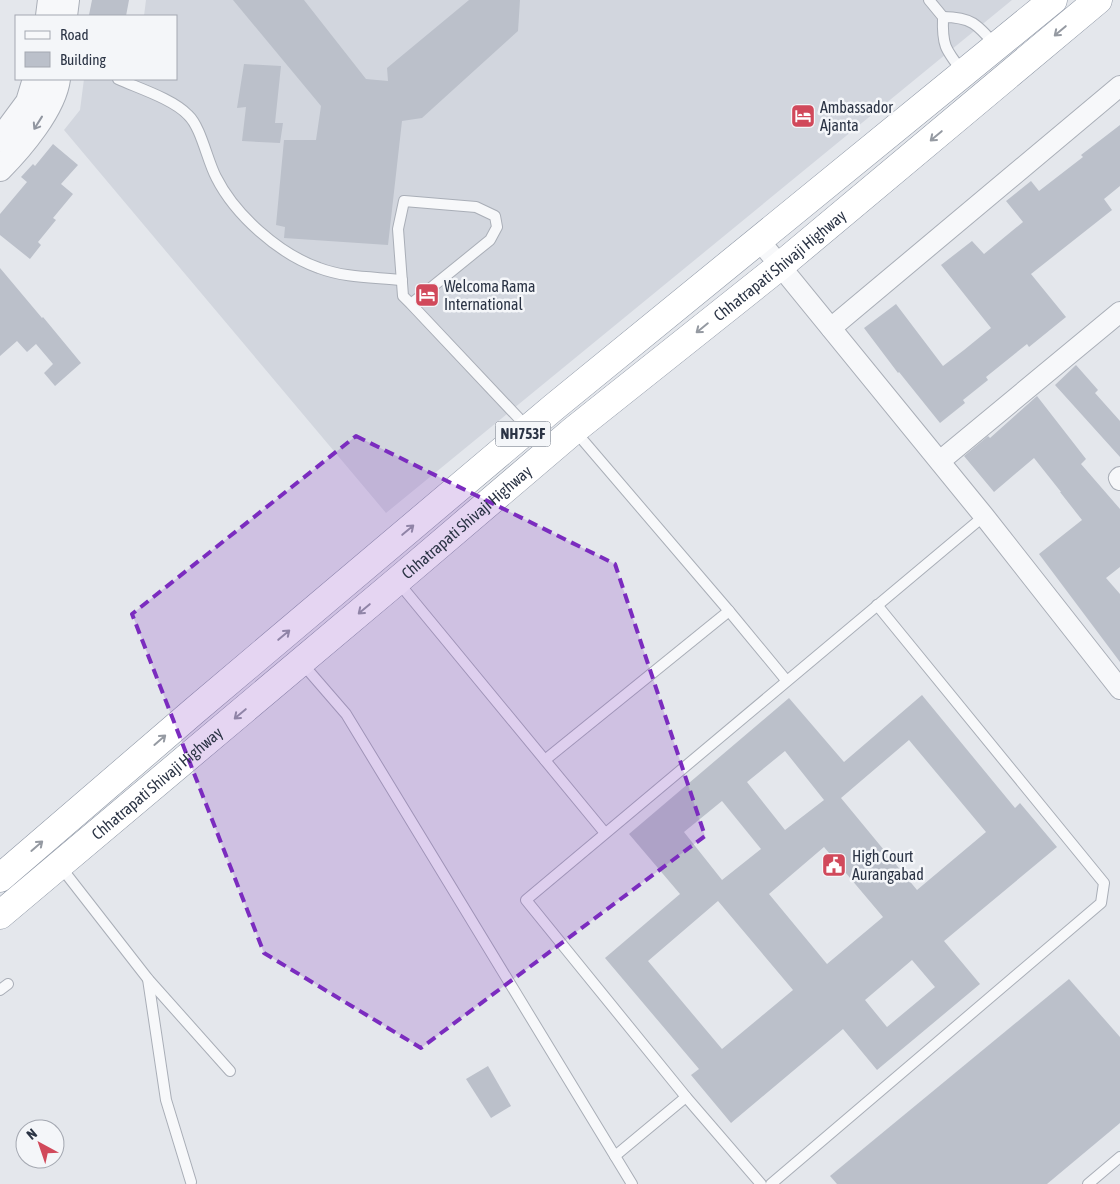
<svg xmlns="http://www.w3.org/2000/svg" width="1120" height="1184" viewBox="0 0 1120 1184" font-family="'Asap Condensed',sans-serif">
  <style>
    .built { fill: #d2d6de }
    .building { fill: #bbc0ca; fill-rule: evenodd }
    .lines { fill: none; stroke-linecap: round; stroke-linejoin: round }
    .service-casing { stroke: #a9aeb7; stroke-width: 12 }
    .minor-casing { stroke: #a9aeb7; stroke-width: 22 }
    .tertiary-casing { stroke: #a9aeb7; stroke-width: 26 }
    .trunk-casing { stroke: #8b94a3; stroke-width: 29 }
    .service { stroke: #f7f8fa; stroke-width: 10 }
    .minor { stroke: #f7f8fa; stroke-width: 20 }
    .tertiary { stroke: #f7f8fa; stroke-width: 24 }
    .trunk { stroke: #fff; stroke-width: 28 }
    .oneway { stroke: #959aa2 }
    .oneway2 { stroke: #9196a0 }
    .marked { fill: #7b2cbf; fill-opacity: 0.2; stroke: #7b2cbf; stroke-width: 4; stroke-dasharray: 10 6; stroke-linejoin: round }
    .labels { text-anchor: middle; stroke-width: 5; stroke-linejoin: round; paint-order: stroke }
    .shield { fill: #f4f6f9; stroke: #676e7b; stroke-width: 1 }
    .shield-label { font-size: 15px; font-weight: bold; fill: #2b3445 }
    .poi-label { font-size: 16px; fill: #2b3445; stroke: #f4f6f9; text-anchor: start }
    .street-label { font-size: 16px; fill: #2b3445; stroke: #f4f6f9 }
  </style>
  <rect width="100%" height="100%" fill="#e4e7ec"/>
  <!-- built -->
  <path class="built" d="M 146,0 L 1012,0 L 386,513 L 64,130 L 80,110 L 84,79 L 176,79 L 176,16 L 144,16 Z"/>
  <!-- building -->
  <g class="building">
    <path d="M 92,0 L 129,0 L 126,16 L 89,15 Z"/>
    <path d="M 233,0 L 304,0 L 366,79 L 388,81 L 387,68 L 469,0 L 520,0 L 518,31 L 422,118 L 402,121 L 388,245 L 284,238 L 285,227 L 276,225 L 284,140 L 316,140 L 321,106 Z"/>
    <path d="M 244,64 L 281,66 L 275,123 L 283,123 L 280,143 L 242,141 L 246,107 L 237,108 Z"/>
    <path d="M 1120,125 L 1120,186 L 1104,199 L 1112,210 L 1031,274 L 1066,317 L 1029,347 L 1027,344 L 986,377 L 988,380 L 963,400 L 965,403 L 940,423 L 899,372 L 898,373 L 864,328 L 896,304 L 943,366 L 964,350 L 991,328 L 941,265 L 972,241 L 984,254 L 1023,222 L 1006,201 L 1031,181 L 1039,191 L 1083,157 L 1081,155 Z"/>
    <path d="M 53,144 L 78,165 L 61,184 L 73,194 L 53,218 L 56,220 L 38,242 L 41,245 L 30,259 L 0,235 L 0,214 L 27,182 L 21,177 L 33,164 L 35,166 Z"/>
    <path d="M 0,268 L 42,318 L 43,317 L 81,363 L 55,386 L 44,373 L 53,364 L 36,344 L 27,352 L 17,341 L 0,356 Z"/>
    <path d="M 1076,365 L 1098,390 L 1095,393 L 1120,421 L 1120,457 L 1055,385 Z"/>
    <path d="M 1037,396 L 1086,459 L 1081,464 L 1120,509 L 1120,567 L 1106,578 L 1120,594 L 1120,662 L 1039,554 L 1082,520 L 1060,492 L 1061,492 L 1034,458 L 994,492 L 964,456 L 988,436 L 990,438 Z"/>
    <path d="M 922,695 L 1015,808 L 1020,803 L 1057,847 L 944,941 L 980,984 L 877,1070 L 843,1029 L 731,1123 L 691,1075 L 699,1069 L 605,958 L 680,894 L 629,834 L 789,698 L 844,762 ZM 909,740 L 986,832 L 917,890 L 841,798 ZM 785,751 L 824,800 L 785,830 L 747,782 ZM 722,801 L 761,849 L 722,880 L 684,832 ZM 824,847 L 883,917 L 827,964 L 769,894 ZM 718,901 L 793,990 L 722,1049 L 648,961 ZM 912,960 L 935,987 L 887,1027 L 865,1000 Z"/>
    <path d="M 1069,979 L 1120,1037 L 1120,1123 L 1047,1184 L 837,1184 L 830,1176 Z"/>
    <path d="M 488,1066 L 511,1106 L 491,1118 L 466,1079 Z"/>
  </g>
  <g class="lines">
    <defs>
      <g id="service">
        <path d="M 929,0 L 943,17"/>
        <path d="M 962,71 C 945,49 942,45 943,17 C 972,17 978,25 996,46"/>
        <path d="M 118,79 C 138,88 173,99 188,115 C 201,127 207,160 216,177 C 235,215 279,254 319,268 C 345,278 375,277 402,280"/>
        <path d="M 411,304 L 490,240 L 497,227 L 495,216 L 476,207 L 404,201 L 398,229 L 403,296 L 411,304 L 528,428"/>
        <path d="M 575,431 L 729,611 L 786,680"/>
        <path d="M 398,582 L 605,833"/>
        <path d="M 301,662 L 346,714 L 632,1184"/>
        <path d="M 545,760 L 729,611"/>
        <path d="M 60,866 L 148,979 L 230,1071"/>
        <path d="M 148,979 L 166,1100 L 191,1182"/>
        <path d="M 0,990 L 8,984"/>
        <path d="M 615,1156 L 686,1097"/>
        <path d="M 761,1184 L 686,1097 L 526,900 L 984,516"/>
        <path d="M 771,1184 L 1101,903 L 1104,883 L 877,605"/>
        <path d="M 1088,1184 L 1120,1157"/>
      </g>
      <g id="minor">
        <path d="M 759,240 L 984,516 L 1120,689"/>
        <path d="M 831,328 L 1120,86"/>
        <path d="M 940,461 L 1120,312"/>
        <path d="M 1120,477 L 1119,478 L 1120,480"/>
      </g>
      <g id="tertiary">
        <path d="M 48,16 L 50,0"/>
        <path d="M 65,16 L 67,0"/>
        <path d="M 0,140 L 28,102 L 35,79"/>
        <path d="M 0,169 C 21,148 54,109 58,79"/>
      </g>
      <g id="trunk">
        <path d="M 0,878 L 194,711 L 554,407 L 1053,0"/>
        <path id="s1" d="M 0,915 L 397,581 L 574,430 L 780,266 L 1098,0"/>
      </g>
    </defs>
    <!-- service casing -->
    <use href="#service" class="service-casing"/>
    <!-- minor casing -->
    <use href="#minor" class="minor-casing"/>
    <!-- tertiary casing -->
    <use href="#tertiary" class="tertiary-casing"/>
    <!-- trunk casing -->
    <use href="#trunk" class="trunk-casing"/>
    <!-- service -->
    <use href="#service" class="service"/>
    <!-- minor -->
    <use href="#minor" class="minor"/>
    <!-- tertiary -->
    <use href="#tertiary" class="tertiary"/>
    <!-- trunk -->
    <use href="#trunk" class="trunk"/>
  </g>
  <!-- one-way arrows -->
  <defs><path id="oneway-shaft" d="M-6 0H5M1.5-3L5.5 0L1.5 3" fill="none" stroke-width="1.6" stroke-linecap="round" stroke-linejoin="round" transform="scale(1.25)"/></defs>
  <g class="oneway">
    <use href="#oneway-shaft" transform="translate(1060 31) rotate(140)"/>
    <use href="#oneway-shaft" transform="translate(936 136) rotate(140)"/>
    <use href="#oneway-shaft" transform="translate(702 328) rotate(141)"/>
    <use href="#oneway-shaft" transform="translate(408 530) rotate(-40)"/>
    <use href="#oneway-shaft" transform="translate(364 609) rotate(140)"/>
    <use href="#oneway-shaft" transform="translate(284 635) rotate(-40)"/>
    <use href="#oneway-shaft" transform="translate(240 714) rotate(140)"/>
    <use href="#oneway-shaft" transform="translate(160 740) rotate(-41)"/>
    <use href="#oneway-shaft" transform="translate(37 846) rotate(-41)"/>
  </g>
  <use class="oneway2" href="#oneway-shaft" transform="translate(38 123) rotate(122)"/>
  <!-- marked area -->
  <path class="marked" d="M 356,436 L 615,564 L 705,836 L 421,1048 L 264,953 L 132,614 Z"/>
  <!-- icons -->
  <defs>
    <symbol id="hotel-square" viewBox="-11 -11 22 22"><rect x="-9" y="-9" width="18" height="18" rx="4" fill="#d1495b" stroke="#f4f6f9"/><path d="M-6-4.5h1.5V1H6V5H4.5V3h-9V5H-6ZM-4 0a1.8 1.8 0 1 1 3.6 0ZM.5 0V-2.5h3Q6-2.5 6 0Z" fill="#fff"/></symbol>
    <symbol id="civic-square" viewBox="-11 -11 22 22"><rect x="-9" y="-9" width="18" height="18" rx="4" fill="#d1495b" stroke="#f4f6f9"/><path d="M-.6-6.5H3V-4.5H.6V-3L4-1V1h2V6H-6V1h2V-1L-.6-3ZM-1.2 2.5V6h2.4V2.5Z" fill="#fff"/></symbol>
  </defs>
  <g fill-rule="evenodd">
    <use href="#hotel-square" x="789" y="102" width="28" height="28"/>
    <use href="#hotel-square" x="413" y="281" width="28" height="28"/>
    <use href="#civic-square" x="820" y="851" width="28" height="28"/>
  </g>
  <g class="labels">
    <!-- shield labels -->
    <rect class="shield" x="495.5" y="421.5" width="55" height="25" rx="4"/>
    <g class="shield-label">
      <text x="523" y="439">NH753F</text>
    </g>
    <!-- poi labels -->
    <g class="poi-label">
      <text x="820" y="113">Ambassador<tspan x="820" dy="18">Ajanta</tspan></text>
      <text x="444" y="292">Welcoma Rama<tspan x="444" dy="18">International</tspan></text>
      <text x="852" y="862">High Court<tspan x="852" dy="18">Aurangabad</tspan></text>
    </g>
    <!-- street labels -->
    <g class="street-label">
      <text dy="6" stroke="none"><textPath href="#s1" startOffset="1015">Chhatrapati Shivaji Highway</textPath></text>
      <text dy="6" stroke="none"><textPath href="#s1" startOffset="610">Chhatrapati Shivaji Highway</textPath></text>
      <text dy="6" stroke="none"><textPath href="#s1" startOffset="205">Chhatrapati Shivaji Highway</textPath></text>
    </g>
  </g>
  <!-- legend -->
  <rect x="15" y="15" width="162" height="65" fill="#f4f6f9" stroke="#a4a8b1"/>
  <rect x="25" y="31" width="25" height="8" fill="#f7f8fa" stroke="#a4a8b1"/>
  <text x="60" y="40" font-size="15" fill="#2b3445">Road</text>
  <rect x="25" y="52" width="25" height="15" fill="#bbc0ca" stroke="#a4a8b1"/>
  <text x="60" y="65" font-size="15" fill="#2b3445">Building</text>
  <!-- north arrow -->
  <g transform="translate(40 1144) rotate(320)"><circle r="24" fill="#f4f6f9" stroke="#a4a8b1"/>
  <path d="M0-4L9 19L0 12L-9 19Z" fill="#d1495b"/>
  <text y="-8" font-size="14" font-weight="bold" text-anchor="middle" fill="#2b3445">N</text>
  </g>
</svg>
